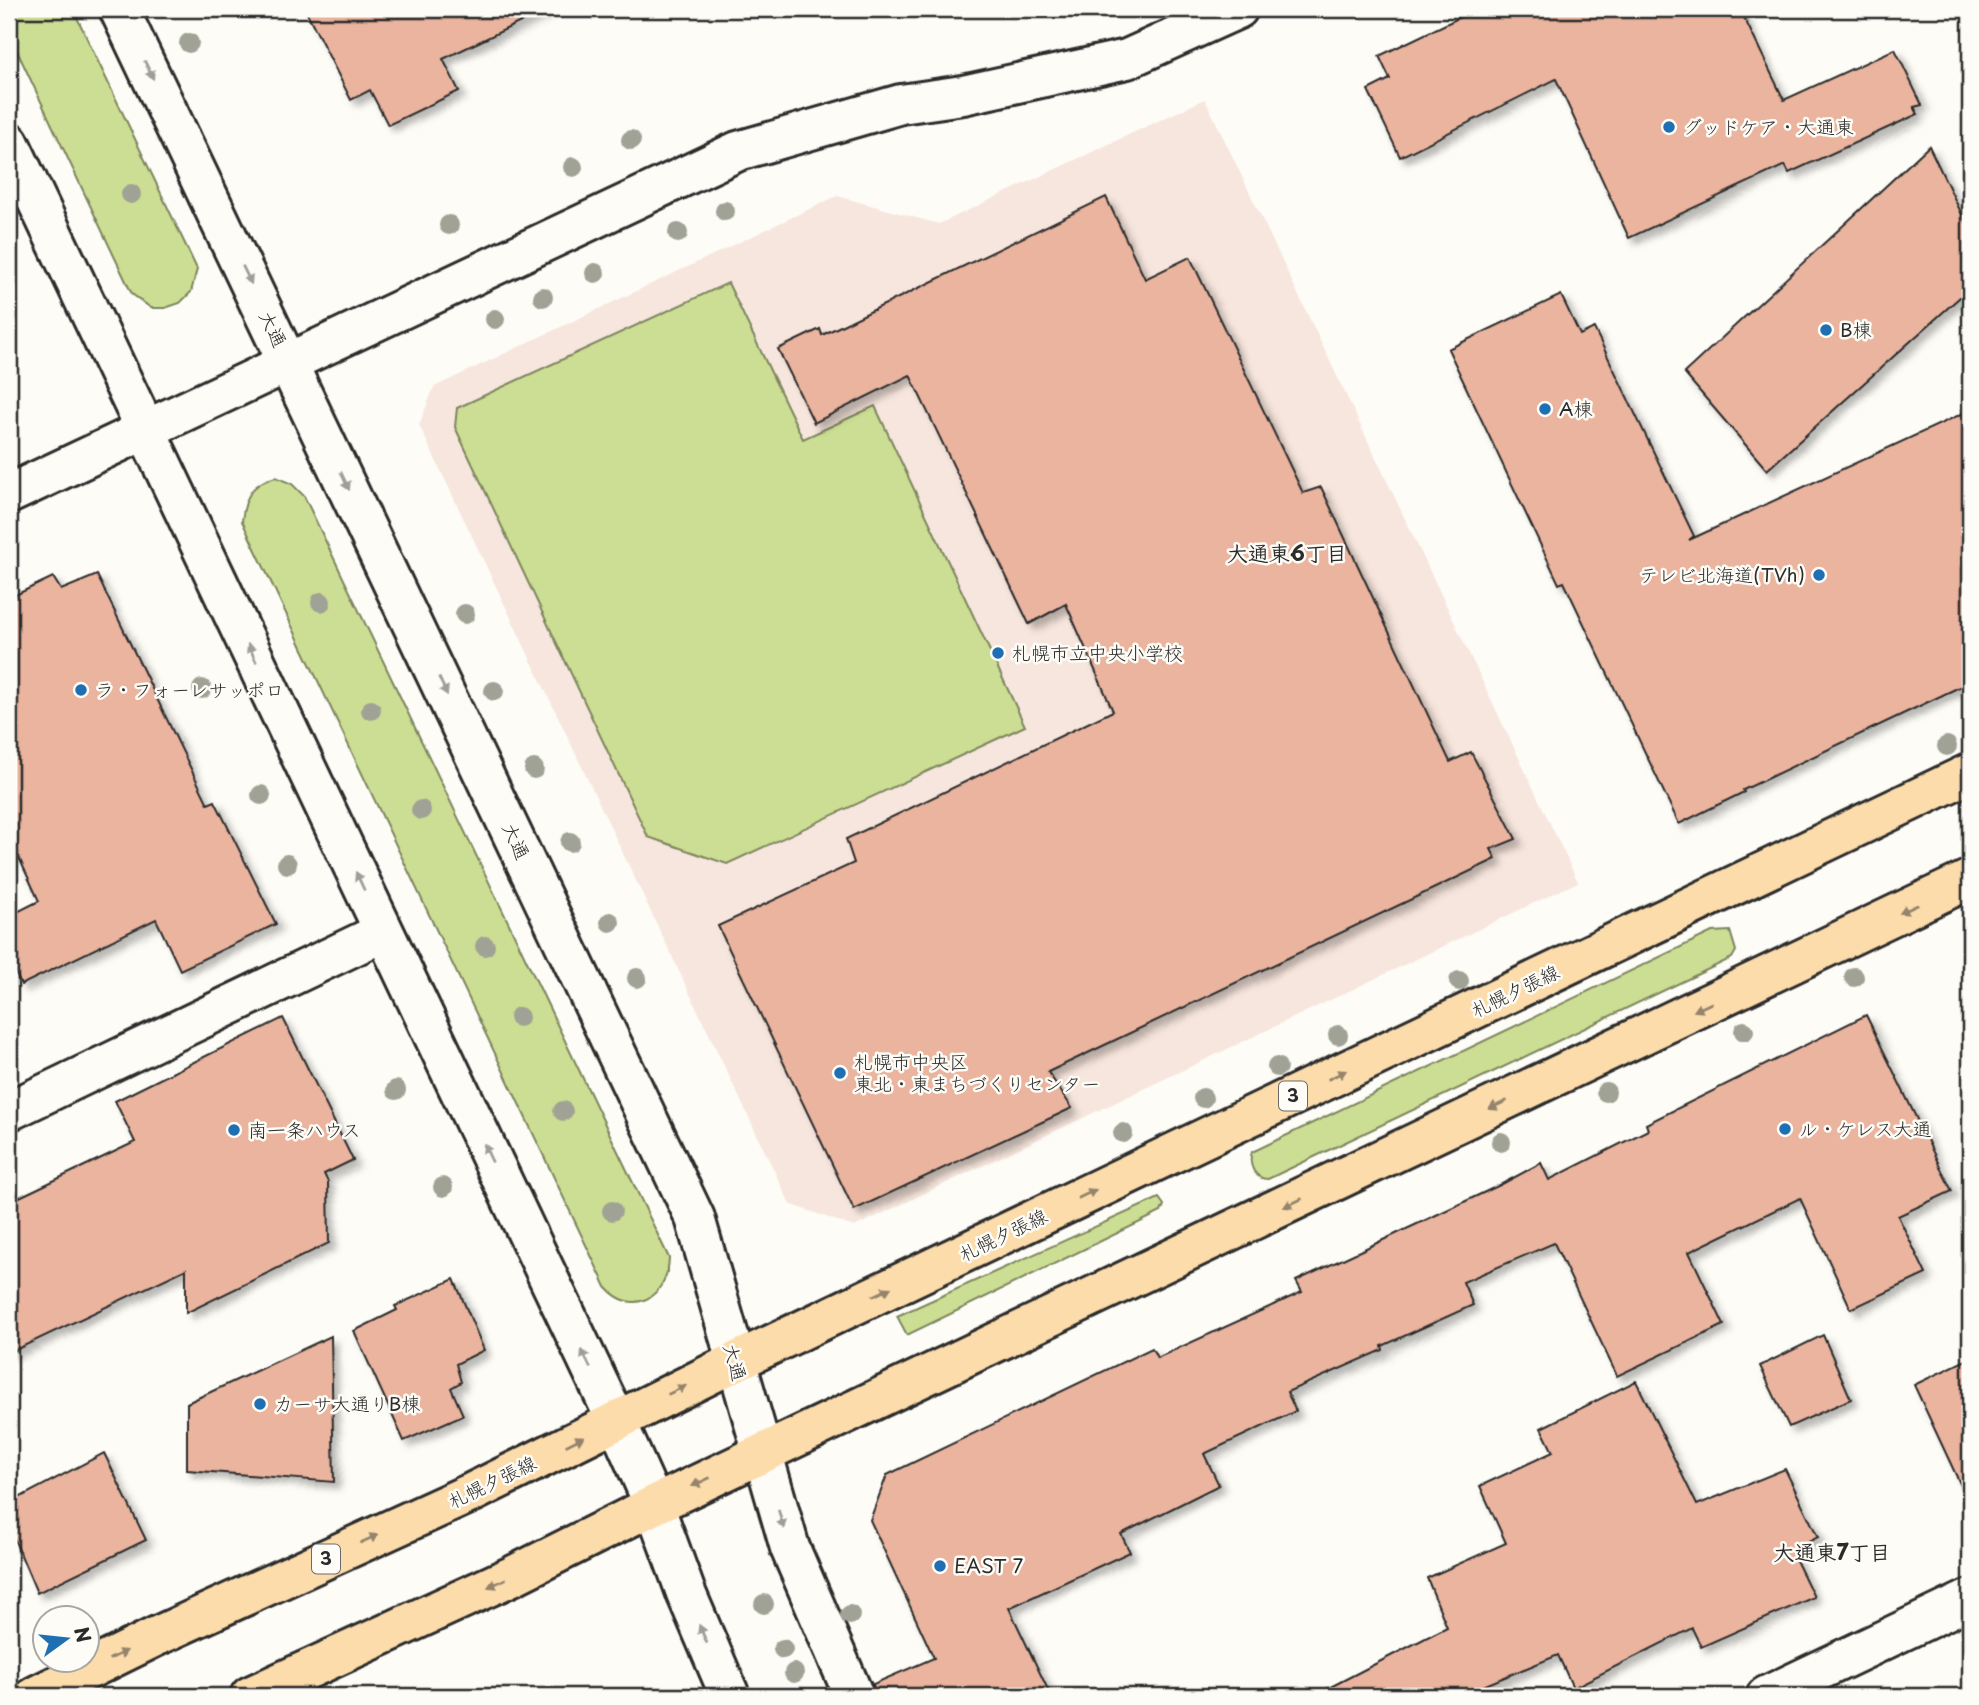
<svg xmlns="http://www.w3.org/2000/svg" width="1979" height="1705" viewBox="0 0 1979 1705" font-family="'Playpen Sans','Klee One',sans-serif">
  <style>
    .built { fill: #f7e6dd }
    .green { fill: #ccde93; stroke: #7c845f; stroke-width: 2 }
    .building { fill: #eab49f; stroke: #2b2b2b; stroke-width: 2; filter: url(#shadow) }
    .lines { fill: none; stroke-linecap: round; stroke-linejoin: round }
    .minor-casing { stroke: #2b2b2b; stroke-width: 44 }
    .major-casing { stroke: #2b2b2b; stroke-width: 44 }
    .minor { stroke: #fdfcf7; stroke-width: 38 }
    .major { stroke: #fddcac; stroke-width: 38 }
    .tree { fill: #a0a295 }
    .oneway { fill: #9e9e9b }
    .oneway2 { fill: #94846c }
    .poi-dot { fill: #1f6fb2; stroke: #fdfcf7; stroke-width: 2.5 }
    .labels { text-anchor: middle; stroke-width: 5; stroke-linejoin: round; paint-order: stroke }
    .shield { fill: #fdfcf7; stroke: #6a6a68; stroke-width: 2 }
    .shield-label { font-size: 18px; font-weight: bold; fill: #2b2b2b }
    .poi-label { font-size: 19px; fill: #2b2b2b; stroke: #fdfcf7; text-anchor: start }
    .street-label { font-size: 19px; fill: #2b2b2b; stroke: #fdfcf7 }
    .neighbourhood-label { font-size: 21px; font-weight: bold; fill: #2b2b2b; stroke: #fdfcf7 }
  </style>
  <defs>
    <filter id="shadow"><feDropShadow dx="6" dy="6" stdDeviation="3.5" flood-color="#0004"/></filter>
  </defs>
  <rect width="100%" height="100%" fill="#fdfcf7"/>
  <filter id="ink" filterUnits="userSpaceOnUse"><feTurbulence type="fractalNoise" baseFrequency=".0143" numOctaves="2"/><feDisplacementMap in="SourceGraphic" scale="14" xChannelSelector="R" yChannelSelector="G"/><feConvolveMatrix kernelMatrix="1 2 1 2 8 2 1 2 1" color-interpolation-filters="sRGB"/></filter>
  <g filter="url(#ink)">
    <!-- built -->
    <path class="built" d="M 1205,99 L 1578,882 L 854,1227 L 790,1204 L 419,425 L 434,387 L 837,196 L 939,224 Z"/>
    <!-- green -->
    <g class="green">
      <path d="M 9,9 L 73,9 L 197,269 L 191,292 L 180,303 L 165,308 L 151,308 L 132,294 L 9,34 Z"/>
      <path d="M 728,283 L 803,439 L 875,406 L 1025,726 L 727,864 L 648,837 L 455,427 L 457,408 Z"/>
      <path d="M 276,477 L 292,484 L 304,496 L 669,1258 C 668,1295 634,1319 606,1287 L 242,521 C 245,497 251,483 276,477 Z"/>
      <path d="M 1730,931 L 1736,951 L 1732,958 L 1268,1179 C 1254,1179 1248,1164 1252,1152 L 1712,932 Z"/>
      <path d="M 1159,1198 L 1164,1205 L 1161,1212 L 907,1335 L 897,1316 Z"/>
    </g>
    <!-- building -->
    <g class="building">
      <path d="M 305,9 L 548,9 L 443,59 L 459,91 L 388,125 L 370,90 L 351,100 Z"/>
      <path d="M 1477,9 L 1740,9 L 1784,100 L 1895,49 L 1922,105 L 1914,107 L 1918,114 L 1789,173 L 1785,165 L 1629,238 L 1556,79 L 1400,157 L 1368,90 L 1390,79 L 1379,56 Z"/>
      <path d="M 1929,146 L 1970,231 L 1970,288 L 1767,470 L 1684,373 Z"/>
      <path d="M 1106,197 L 1145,279 L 1190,257 L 1303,493 L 1321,487 L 1450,762 L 1471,752 L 1516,839 L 1491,849 L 1496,859 L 1048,1072 L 1072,1108 L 854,1210 L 718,926 L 854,863 L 846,839 L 1113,711 L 1066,604 L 1029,624 L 910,375 L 814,423 L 778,349 L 820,329 L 822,335 Z"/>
      <path d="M 1561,295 L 1580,335 L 1594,328 L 1694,536 L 1689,540 L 1970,410 L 1970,682 L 1743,790 L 1744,792 L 1679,824 L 1564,582 L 1559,584 L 1448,349 Z"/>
      <path d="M 97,575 L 208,804 L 215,801 L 276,924 L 180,970 L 156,919 L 21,985 L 9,959 L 9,916 L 39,901 L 9,836 L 9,598 L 53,577 L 61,590 Z"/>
      <path d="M 1866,1015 L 1952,1191 L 1898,1216 L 1926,1274 L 1851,1309 L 1800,1198 L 1689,1252 L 1724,1325 L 1617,1376 L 1554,1243 L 1463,1282 L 1473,1305 L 1382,1346 L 1383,1350 L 1287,1392 L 1296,1411 L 1204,1454 L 1219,1485 L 1121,1534 L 1130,1552 L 1009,1608 L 1051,1696 L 875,1696 L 873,1684 L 934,1658 L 870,1520 L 887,1475 L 1152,1348 L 1157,1358 L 1302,1292 L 1296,1281 L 1502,1184 L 1541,1163 L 1549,1180 L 1648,1130 L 1646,1124 Z"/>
      <path d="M 283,1018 L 353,1160 L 324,1174 L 328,1182 L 329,1243 L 186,1313 L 186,1269 L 9,1353 L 9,1202 L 135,1142 L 115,1101 Z"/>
      <path d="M 454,1279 L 484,1350 L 456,1364 L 461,1382 L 451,1388 L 463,1415 L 404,1441 L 354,1331 L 397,1310 L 395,1306 Z"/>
      <path d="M 1823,1335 L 1851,1399 L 1789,1427 L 1760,1366 Z"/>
      <path d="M 331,1336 L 334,1482 L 187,1470 L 187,1403 Z"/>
      <path d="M 1970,1358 L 1970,1505 L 1914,1385 Z"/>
      <path d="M 1636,1381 L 1697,1505 L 1785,1469 L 1818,1537 L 1791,1550 L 1814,1597 L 1701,1647 L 1692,1628 L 1573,1688 L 1558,1655 L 1459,1696 L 1313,1696 L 1447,1627 L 1427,1578 L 1506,1543 L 1480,1486 L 1553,1452 L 1541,1428 Z"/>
      <path d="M 104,1453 L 146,1540 L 37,1593 L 9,1527 L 9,1503 Z"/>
    </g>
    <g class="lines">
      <defs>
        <g id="minor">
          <path d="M 119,9 L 695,1218 L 790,1548 L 854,1696"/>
          <path d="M 9,142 L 616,1420 L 654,1505 L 686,1593 L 730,1696"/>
          <path d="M 9,494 L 738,151 L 901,104 L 963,95 L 1127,59 L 1238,9"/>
          <path d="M 9,1111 L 383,932"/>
          <path d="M 1766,1696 L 1970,1599"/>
        </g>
        <g id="major">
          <path d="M 35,1696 L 157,1636 L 473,1492 L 735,1362 L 1970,773"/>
          <path d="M 250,1696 L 512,1576 L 654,1505 L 1970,879"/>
        </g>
      </defs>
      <!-- minor casing -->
      <use href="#minor" class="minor-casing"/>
      <!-- major casing -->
      <use href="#major" class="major-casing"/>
      <!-- minor -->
      <use href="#minor" class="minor"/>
      <!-- major -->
      <use href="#major" class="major"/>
    </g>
    <!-- trees -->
    <g class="tree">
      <circle cx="189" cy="43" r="10"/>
      <circle cx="631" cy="140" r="10"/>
      <circle cx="573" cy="167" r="10"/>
      <circle cx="131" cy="194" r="10"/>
      <circle cx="725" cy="211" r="10"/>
      <circle cx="449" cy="225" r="10"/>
      <circle cx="678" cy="233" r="10"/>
      <circle cx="595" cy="273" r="10"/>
      <circle cx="543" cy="297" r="10"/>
      <circle cx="495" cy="319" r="10"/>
      <circle cx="321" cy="602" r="10"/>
      <circle cx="465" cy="614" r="10"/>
      <circle cx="202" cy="689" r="10"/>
      <circle cx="494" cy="691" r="10"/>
      <circle cx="371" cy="710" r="10"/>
      <circle cx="1947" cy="746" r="10"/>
      <circle cx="534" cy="769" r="10"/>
      <circle cx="261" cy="795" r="10"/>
      <circle cx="421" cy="810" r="10"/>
      <circle cx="570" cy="842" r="10"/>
      <circle cx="287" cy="864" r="10"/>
      <circle cx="610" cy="922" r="10"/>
      <circle cx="485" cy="946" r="10"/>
      <circle cx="1854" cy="977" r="10"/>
      <circle cx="637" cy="978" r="10"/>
      <circle cx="1459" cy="981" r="10"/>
      <circle cx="519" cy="1017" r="10"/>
      <circle cx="1744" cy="1031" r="10"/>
      <circle cx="1338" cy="1035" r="10"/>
      <circle cx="1277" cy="1067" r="10"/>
      <circle cx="396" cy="1090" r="10"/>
      <circle cx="1606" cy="1092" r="10"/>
      <circle cx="1203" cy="1098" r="10"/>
      <circle cx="563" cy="1111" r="10"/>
      <circle cx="1123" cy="1133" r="10"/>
      <circle cx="1501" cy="1142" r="10"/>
      <circle cx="443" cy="1187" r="10"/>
      <circle cx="612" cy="1211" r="10"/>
      <circle cx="764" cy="1604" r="10"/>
      <circle cx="850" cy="1615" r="10"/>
      <circle cx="783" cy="1649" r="10"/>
      <circle cx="794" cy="1673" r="10"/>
    </g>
    <!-- one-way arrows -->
    <defs><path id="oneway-solid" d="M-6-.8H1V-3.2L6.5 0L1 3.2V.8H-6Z" transform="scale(1.75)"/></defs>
    <g class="oneway">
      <use href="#oneway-solid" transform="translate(149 70) rotate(64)"/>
      <use href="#oneway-solid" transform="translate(247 275) rotate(64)"/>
      <use href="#oneway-solid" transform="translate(345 481) rotate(65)"/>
      <use href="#oneway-solid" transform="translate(252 653) rotate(-115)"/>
      <use href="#oneway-solid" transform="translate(443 686) rotate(65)"/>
      <use href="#oneway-solid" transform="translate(360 881) rotate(-115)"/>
      <use href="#oneway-solid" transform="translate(488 1153) rotate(-115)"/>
      <use href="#oneway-solid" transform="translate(586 1359) rotate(-116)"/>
      <use href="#oneway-solid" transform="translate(781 1519) rotate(74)"/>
      <use href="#oneway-solid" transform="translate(703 1634) rotate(-113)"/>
    </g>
    <g class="oneway2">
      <use href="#oneway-solid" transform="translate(1909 909) rotate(155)"/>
      <use href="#oneway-solid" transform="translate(1703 1007) rotate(155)"/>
      <use href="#oneway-solid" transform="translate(1337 1075) rotate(-26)"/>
      <use href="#oneway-solid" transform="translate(1498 1105) rotate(155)"/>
      <use href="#oneway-solid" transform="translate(1087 1194) rotate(-26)"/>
      <use href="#oneway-solid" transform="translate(1293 1203) rotate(155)"/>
      <use href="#oneway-solid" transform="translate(882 1292) rotate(-26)"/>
      <use href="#oneway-solid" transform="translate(677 1390) rotate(-26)"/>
      <use href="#oneway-solid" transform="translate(575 1441) rotate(-27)"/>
      <use href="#oneway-solid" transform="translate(701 1482) rotate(155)"/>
      <use href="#oneway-solid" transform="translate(369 1539) rotate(-24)"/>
      <use href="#oneway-solid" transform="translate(497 1583) rotate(155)"/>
      <use href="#oneway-solid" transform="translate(118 1655) rotate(-26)"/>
    </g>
  </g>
  <!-- markers -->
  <g class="poi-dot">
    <circle cx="1669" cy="127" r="7"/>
    <circle cx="1826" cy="330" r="7"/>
    <circle cx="1545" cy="409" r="7"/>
    <circle cx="1819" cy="575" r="7"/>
    <circle cx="998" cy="653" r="7"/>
    <circle cx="81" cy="690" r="7"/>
    <circle cx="840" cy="1073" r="7"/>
    <circle cx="1785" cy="1129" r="7"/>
    <circle cx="234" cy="1130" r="7"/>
    <circle cx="260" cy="1404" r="7"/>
    <circle cx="940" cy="1566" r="7"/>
  </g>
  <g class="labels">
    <!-- shield labels -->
    <g class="shield">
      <rect x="1279" y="1081.5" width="28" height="29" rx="5"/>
      <rect x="312" y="1544.5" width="28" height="29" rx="5"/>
    </g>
    <g class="shield-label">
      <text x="1293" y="1102">3</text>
      <text x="326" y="1565">3</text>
    </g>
    <!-- poi labels -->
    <g class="poi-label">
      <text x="1683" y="134">グッドケア・大通東</text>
      <text x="1840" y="337">B棟</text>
      <text x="1559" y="416">A棟</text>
      <text x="1805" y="582" text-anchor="end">テレビ北海道(TVh)</text>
      <text x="1012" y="660">札幌市立中央小学校</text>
      <text x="95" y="697">ラ・フォーレサッポロ</text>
      <text x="854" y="1069">札幌市中央区<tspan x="854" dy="22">東北・東まちづくりセンター</tspan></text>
      <text x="1799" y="1136">ル・ケレス大通</text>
      <text x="248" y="1137">南一条ハウス</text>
      <text x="274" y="1411">カーサ大通りB棟</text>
      <text x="954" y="1573">EAST 7</text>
    </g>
    <!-- street labels -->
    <g class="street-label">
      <text transform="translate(273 329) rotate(64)" y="7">大通</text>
      <text transform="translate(516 841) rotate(65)" y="7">大通</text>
      <text transform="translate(1515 991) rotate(-26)" y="7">札幌夕張線</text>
      <text transform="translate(1003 1235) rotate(-26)" y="7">札幌夕張線</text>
      <text transform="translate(735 1362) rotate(74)" y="7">大通</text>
      <text transform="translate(492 1482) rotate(-26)" y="7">札幌夕張線</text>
    </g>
    <!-- neighbourhood labels -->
    <g class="neighbourhood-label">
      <text x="1287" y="561">大通東6丁目</text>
      <text x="1832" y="1560">大通東7丁目</text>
    </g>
  </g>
  <!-- margin -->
  <rect width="1979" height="1705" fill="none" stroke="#fdfcf7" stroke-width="35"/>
  <rect x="18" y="18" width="1944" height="1670" fill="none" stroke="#2b2b2b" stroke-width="2.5" filter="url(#ink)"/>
  <!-- north arrow -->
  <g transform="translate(66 1639) rotate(75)"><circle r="33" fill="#fdfcf7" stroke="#a9a8a5" stroke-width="2"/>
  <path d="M0-5L12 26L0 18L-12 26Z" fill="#1f6fb2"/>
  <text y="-10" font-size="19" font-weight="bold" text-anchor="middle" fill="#2b2b2b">N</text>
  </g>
</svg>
